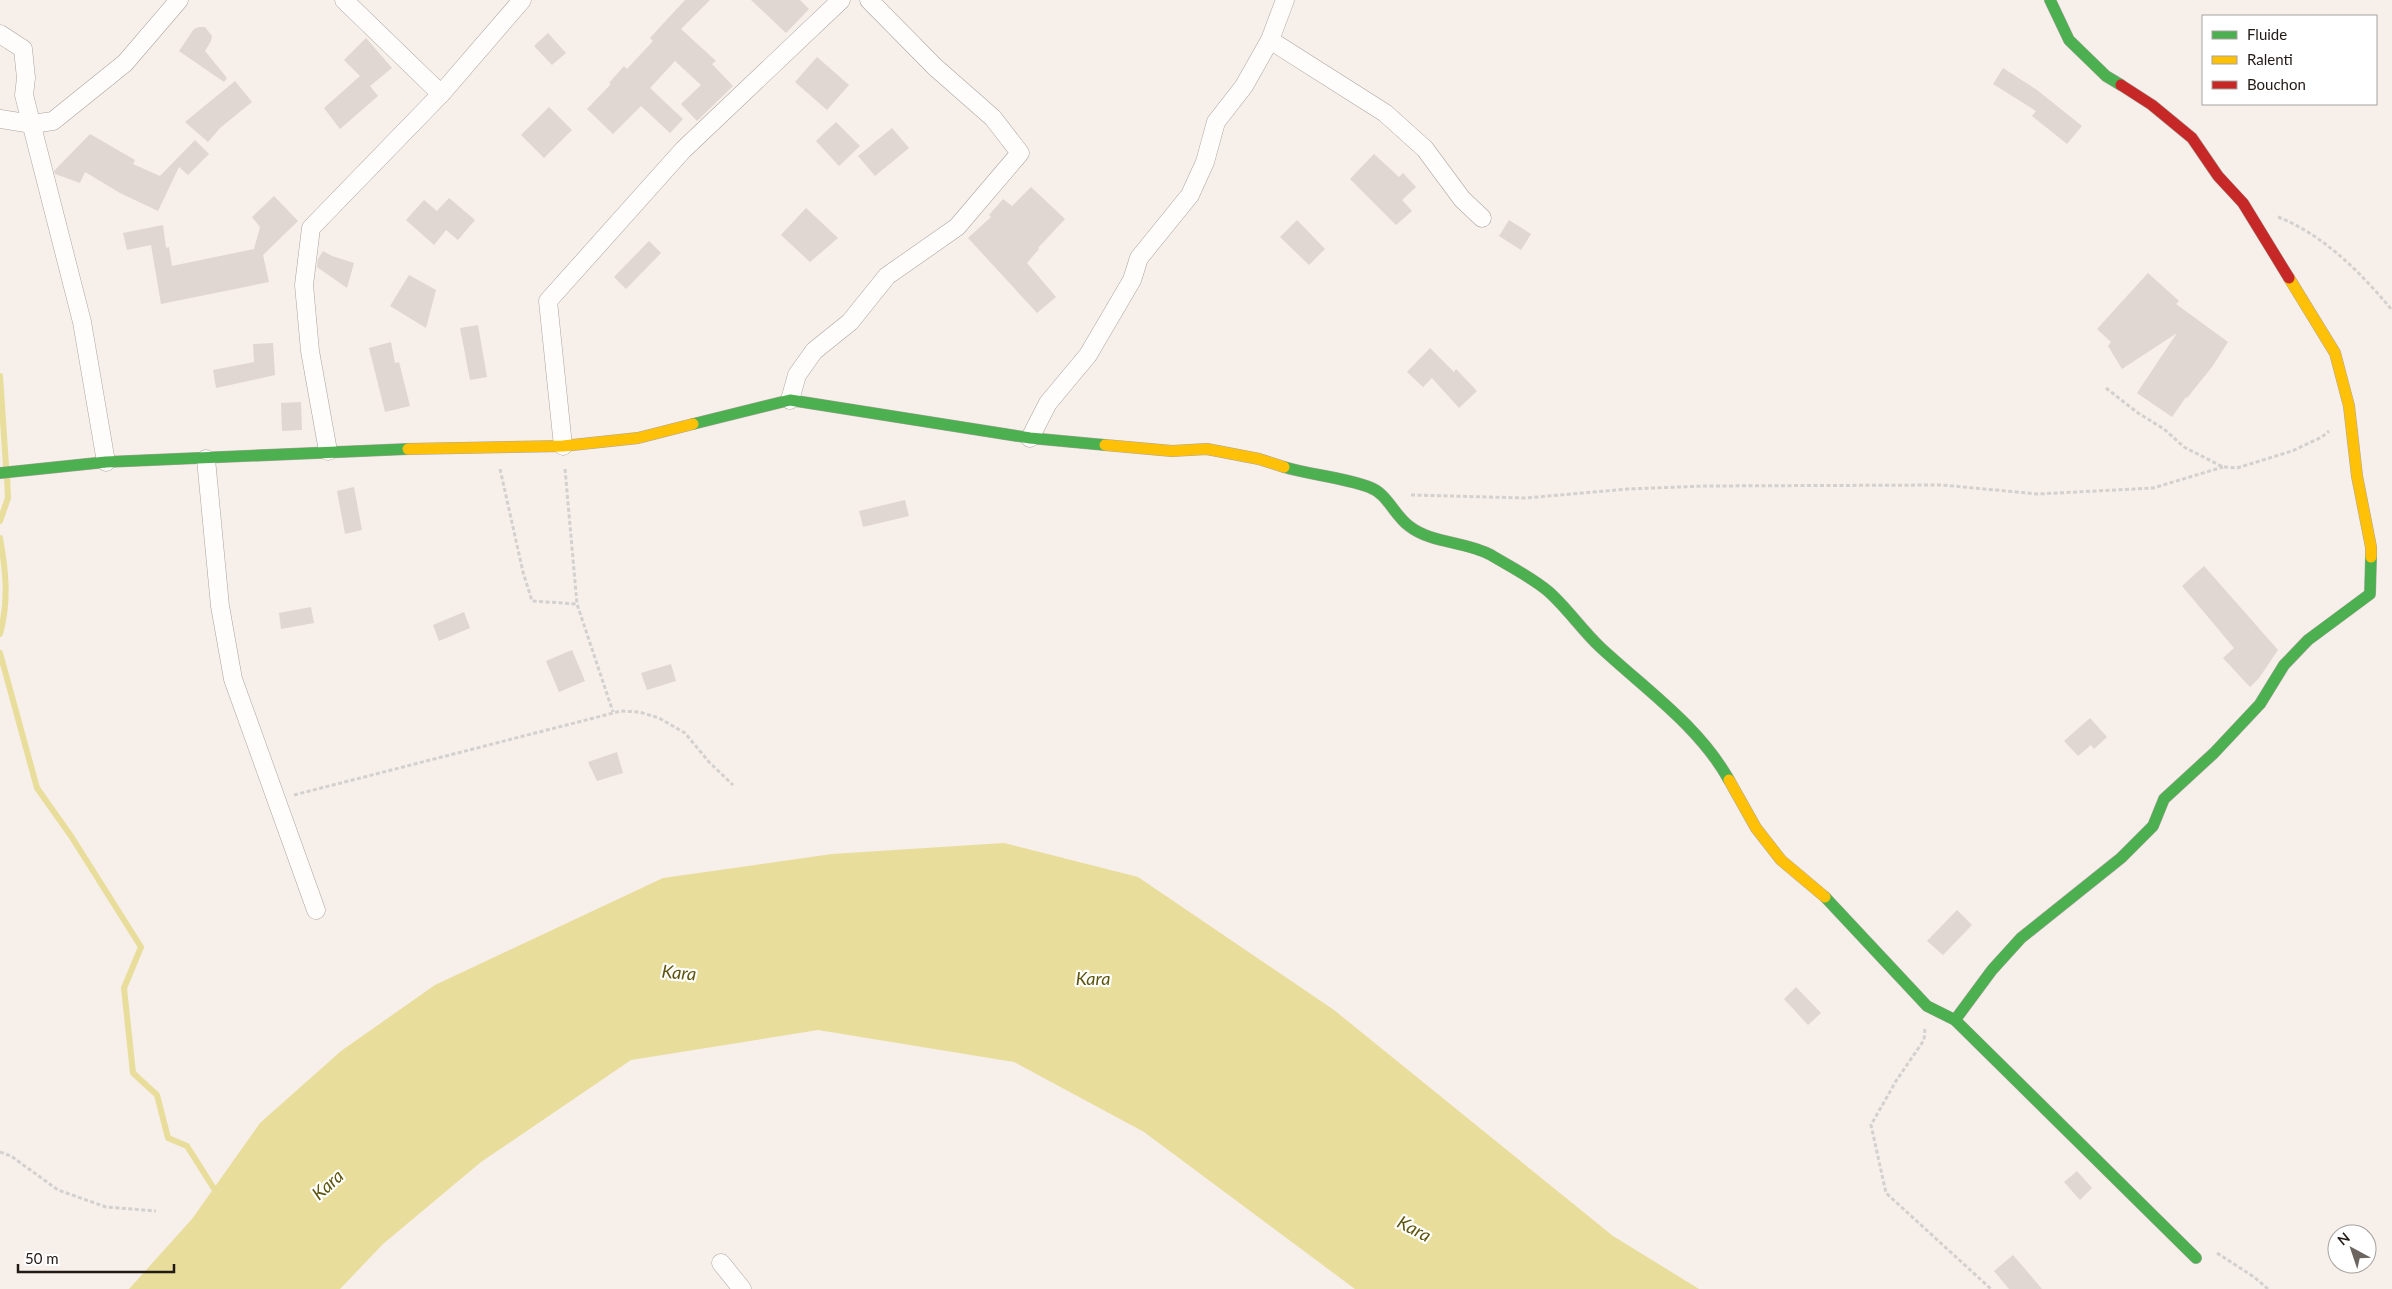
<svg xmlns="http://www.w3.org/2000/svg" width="2392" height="1289" viewBox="0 0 2392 1289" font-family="Lato,sans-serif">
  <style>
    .water { fill: #e8dd9a }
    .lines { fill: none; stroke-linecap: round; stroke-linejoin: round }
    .stream { stroke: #e8dd9a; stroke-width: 6 }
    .building { fill: #e0d6d2 }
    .street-casing { stroke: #aba49e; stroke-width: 19 }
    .fast-casing { stroke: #aba49e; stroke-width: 12 }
    .slow-casing { stroke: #aba49e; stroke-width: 12 }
    .jam-casing { stroke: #aba49e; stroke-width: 12 }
    .path { stroke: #d3d1d0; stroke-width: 3; stroke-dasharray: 4 2.5; stroke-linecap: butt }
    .street { stroke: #fefdfc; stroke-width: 18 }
    .fast { stroke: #4caf50; stroke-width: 11 }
    .slow { stroke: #ffc107; stroke-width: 11 }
    .jam { stroke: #c62828; stroke-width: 11 }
    .labels { text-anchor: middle; stroke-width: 4.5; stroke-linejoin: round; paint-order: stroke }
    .water-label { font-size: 18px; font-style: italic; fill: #5e550d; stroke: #fff }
  </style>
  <rect width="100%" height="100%" fill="#f7efe9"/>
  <!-- water -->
  <path class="water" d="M 1004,843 L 1138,877 L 1334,1010 L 1613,1236 L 1699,1289 L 1355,1289 L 1144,1132 L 1014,1062 L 818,1030 L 631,1060 L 481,1162 L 383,1244 L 340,1289 L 129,1289 L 192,1219 L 260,1123 L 341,1051 L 435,985 L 663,878 L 832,854 Z"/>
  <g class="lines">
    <!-- stream -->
    <g class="stream">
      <path d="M 0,376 L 6,466"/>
      <path d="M 0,521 L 8,498 L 7,476"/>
      <path d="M 0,538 C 6,571 9,601 0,634"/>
      <path d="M 0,653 L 37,788 L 71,836 L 141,947 L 124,988 L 133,1073 L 157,1095 L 168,1138 L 187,1146 L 218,1195"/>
    </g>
  </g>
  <!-- building -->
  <g class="building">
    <path d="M 685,0 L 710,0 L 681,29 L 716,61 L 712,64 L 733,86 L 697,121 L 681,104 L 701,85 L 675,61 L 650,88 L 683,119 L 670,133 L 641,106 L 613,134 L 587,109 L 611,84 L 609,83 L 624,66 L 627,69 L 653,41 L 650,38 Z"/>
    <path d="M 751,0 L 800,0 L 809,9 L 786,33 Z"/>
    <path d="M 199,27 L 205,27 L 212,36 L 211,41 L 205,51 L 227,78 L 224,82 L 179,51 L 194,29 Z"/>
    <path d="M 548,33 L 566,53 L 552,65 L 534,46 Z"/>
    <path d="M 366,38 L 392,68 L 370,86 L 378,96 L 340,129 L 324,108 L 360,76 L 344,60 Z"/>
    <path d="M 817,57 L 849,85 L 827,110 L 795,82 Z"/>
    <path d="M 2003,68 L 2037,90 L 2082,126 L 2067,144 L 2032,116 L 2036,111 L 1993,84 Z"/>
    <path d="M 235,81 L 252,102 L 220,128 L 208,142 L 185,122 Z"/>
    <path d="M 549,107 L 572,130 L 544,158 L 521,135 Z"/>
    <path d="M 836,122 L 860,146 L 839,166 L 816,141 Z"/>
    <path d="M 892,128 L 909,148 L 875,176 L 858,156 Z"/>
    <path d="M 90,134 L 135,160 L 133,164 L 160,176 L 195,140 L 209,154 L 188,175 L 179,167 L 158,211 L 120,193 L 85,172 L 80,183 L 55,174 L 54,171 Z"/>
    <path d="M 1374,154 L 1399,177 L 1403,173 L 1416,187 L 1402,200 L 1412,211 L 1396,225 L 1350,179 Z"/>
    <path d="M 1031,187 L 1065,219 L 1038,248 L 1039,249 L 1027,263 L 1056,297 L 1037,313 L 968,238 L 991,217 L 989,215 L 1003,199 L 1012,206 Z"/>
    <path d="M 274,196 L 298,221 L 263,255 L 269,282 L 161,304 L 151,245 L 127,250 L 123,233 L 163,225 L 166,248 L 169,247 L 172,266 L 254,249 L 260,227 L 252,217 Z"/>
    <path d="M 449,198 L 475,220 L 458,240 L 446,230 L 434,245 L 406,220 L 424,200 L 437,211 Z"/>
    <path d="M 806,208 L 838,238 L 810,262 L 781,235 Z"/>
    <path d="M 1297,220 L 1325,249 L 1309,265 L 1280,237 Z"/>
    <path d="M 1509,220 L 1531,234 L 1521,250 L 1499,236 Z"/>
    <path d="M 649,241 L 661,253 L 626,289 L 614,277 Z"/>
    <path d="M 323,251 L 332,256 L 354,263 L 347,288 L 317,267 L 318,259 Z"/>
    <path d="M 2148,273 L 2179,301 L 2176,304 L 2228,342 L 2212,367 L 2187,398 L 2186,397 L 2172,417 L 2137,393 L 2177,333 L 2122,369 L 2108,346 L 2111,342 L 2097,329 Z"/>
    <path d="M 409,275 L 436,290 L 426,328 L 390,306 Z"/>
    <path d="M 478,325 L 487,377 L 470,380 L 460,328 Z"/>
    <path d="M 391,342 L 395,363 L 399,362 L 410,406 L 385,412 L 369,348 Z"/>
    <path d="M 273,343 L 275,375 L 216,388 L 213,370 L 254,362 L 253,344 Z"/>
    <path d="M 1430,348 L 1454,372 L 1456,369 L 1477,391 L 1459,408 L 1432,378 L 1423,387 L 1407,372 Z"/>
    <path d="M 301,402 L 302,430 L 282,431 L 281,403 Z"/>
    <path d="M 354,487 L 362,530 L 345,534 L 337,491 Z"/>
    <path d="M 905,500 L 909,516 L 863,527 L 859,511 Z"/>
    <path d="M 2204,566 L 2278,650 L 2259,678 L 2250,687 L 2223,658 L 2234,648 L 2182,586 Z"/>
    <path d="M 311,607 L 314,623 L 281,629 L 279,613 Z"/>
    <path d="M 464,612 L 470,628 L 439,641 L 433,625 Z"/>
    <path d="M 572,650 L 585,681 L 559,692 L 546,661 Z"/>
    <path d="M 671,664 L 676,681 L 647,690 L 641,673 Z"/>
    <path d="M 2090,718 L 2107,737 L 2094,749 L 2091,745 L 2078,756 L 2064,741 Z"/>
    <path d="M 617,752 L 623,773 L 597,781 L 588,762 Z"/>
    <path d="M 1957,910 L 1972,925 L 1943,955 L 1927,941 Z"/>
    <path d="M 1796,987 L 1821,1013 L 1808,1025 L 1784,999 Z"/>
    <path d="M 2077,1171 L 2092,1188 L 2080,1200 L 2064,1182 Z"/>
    <path d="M 2013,1255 L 2042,1289 L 2009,1289 L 1994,1271 Z"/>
  </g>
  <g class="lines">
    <defs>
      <g id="street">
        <path d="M 344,0 L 441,94"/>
        <path d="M 0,34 L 23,49 L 26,78 L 24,95 L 82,322 L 106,462"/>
        <path d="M 1270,40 L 1385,113 L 1425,149 L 1462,199 L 1482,218"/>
        <path d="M 0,119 L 32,124 L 53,121 L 125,63 L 179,0"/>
        <path d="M 790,400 L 797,375 L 814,351 L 850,322 L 887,276 L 957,227 L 1020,153 L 993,118 L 935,67 L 869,0"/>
        <path d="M 1030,438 L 1048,403 L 1088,355 L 1132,280 L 1139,258 L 1190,195 L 1205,162 L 1216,122 L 1244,86 L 1270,40 L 1285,0"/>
        <path d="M 563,446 L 548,301 L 683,150 L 841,0"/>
        <path d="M 328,451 L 310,351 L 304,285 L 311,228 L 441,94 L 522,0"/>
        <path d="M 206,459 L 220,606 L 233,679 L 316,910"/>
        <path d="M 721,1263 L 742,1289"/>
      </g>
      <g id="fast">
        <path d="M 2050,0 L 2069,40 L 2106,76 L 2121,85"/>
        <path d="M 693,424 L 790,400 L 1030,438 L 1105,445"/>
        <path d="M 1284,467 C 1311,475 1341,477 1369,487 C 1387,493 1394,515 1409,526 C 1432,544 1466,541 1491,555 C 1509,566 1533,578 1549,592 C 1567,608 1582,630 1600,647 C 1645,689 1699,726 1729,780"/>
        <path d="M 0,473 L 106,462 L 408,449"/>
        <path d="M 1825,897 L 1927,1006 L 1955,1020 L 2196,1258"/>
        <path d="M 1955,1020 L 1992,970 L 2021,938 L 2121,858 L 2153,826 L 2164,799 L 2214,753 L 2260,704 L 2284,665 L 2308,640 L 2370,594 L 2371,557"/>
      </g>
      <g id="slow">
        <path d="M 2289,278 L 2335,353 L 2349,406 L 2357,476 L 2371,547 L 2371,557"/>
        <path d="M 1105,445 L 1172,451 L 1207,449 L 1259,459 L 1284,467"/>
        <path d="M 408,449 L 563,446 L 638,438 L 693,424"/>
        <path d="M 1729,780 L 1756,828 L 1781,860 L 1825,897"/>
      </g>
      <path id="jam" d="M 2121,85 L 2152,105 L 2192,138 L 2218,176 L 2243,203 L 2289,278"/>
    </defs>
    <!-- street casing -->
    <use href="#street" class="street-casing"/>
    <!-- fast casing -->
    <use href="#fast" class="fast-casing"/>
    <!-- slow casing -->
    <use href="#slow" class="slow-casing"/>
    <!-- jam casing -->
    <use href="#jam" class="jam-casing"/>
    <!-- path -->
    <g class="path">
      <path d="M 2278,217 C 2324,235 2361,273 2392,310"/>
      <path d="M 2106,388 L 2138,413 L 2164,429 L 2184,447 L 2223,467 L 2237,468 L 2292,451 L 2322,437 L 2329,431"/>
      <path d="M 500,469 L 523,572 L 532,601 L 577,604"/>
      <path d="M 565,469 L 577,604 L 613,712"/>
      <path d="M 1411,495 L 1526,498 L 1628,489 L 1705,486 L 1942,485 L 2038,494 L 2153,488 L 2223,467"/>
      <path d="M 294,795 L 621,711 L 639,712 L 659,718 L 685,733 L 709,762 L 733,785"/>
      <path d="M 1925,1029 L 1924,1040 L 1896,1081 L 1871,1125 L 1886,1193 L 1991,1289"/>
      <path d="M 0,1152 L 11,1156 L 58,1190 L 106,1207 L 156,1211"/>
      <path d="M 2217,1253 L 2254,1277 L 2268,1289"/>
    </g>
    <!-- street -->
    <use href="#street" class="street"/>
    <!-- fast -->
    <use href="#fast" class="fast"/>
    <!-- slow -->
    <use href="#slow" class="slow"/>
    <!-- jam -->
    <use href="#jam" class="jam"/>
  </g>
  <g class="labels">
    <!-- water labels -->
    <g class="water-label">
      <text transform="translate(679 973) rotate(5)" y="6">Kara</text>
      <text x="1093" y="985">Kara</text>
      <text transform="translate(328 1185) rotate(-42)" y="6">Kara</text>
      <text transform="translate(1414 1229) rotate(28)" y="6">Kara</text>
    </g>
  </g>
  <!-- legend -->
  <rect x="2202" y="15" width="175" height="90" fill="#ffffff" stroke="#a7a3a1"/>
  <rect x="2212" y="31" width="25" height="8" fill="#4caf50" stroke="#a7a3a1"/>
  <text x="2247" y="40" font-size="15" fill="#221a14">Fluide</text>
  <rect x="2212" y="56" width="25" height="8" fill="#ffc107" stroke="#a7a3a1"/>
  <text x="2247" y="65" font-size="15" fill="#221a14">Ralenti</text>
  <rect x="2212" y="81" width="25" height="8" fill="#c62828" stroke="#a7a3a1"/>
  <text x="2247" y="90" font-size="15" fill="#221a14">Bouchon</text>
  <!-- north arrow -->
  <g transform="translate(2352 1249) rotate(320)"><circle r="24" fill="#ffffff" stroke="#a7a3a1"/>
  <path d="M0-4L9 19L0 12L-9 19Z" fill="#6d655f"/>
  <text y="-8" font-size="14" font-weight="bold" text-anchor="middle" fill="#221a14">N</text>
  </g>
  <!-- scale -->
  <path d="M18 1264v8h156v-8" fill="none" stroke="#221a14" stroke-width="2.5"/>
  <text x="25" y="1264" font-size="15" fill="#221a14" stroke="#ffffff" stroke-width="4" paint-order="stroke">50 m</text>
</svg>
